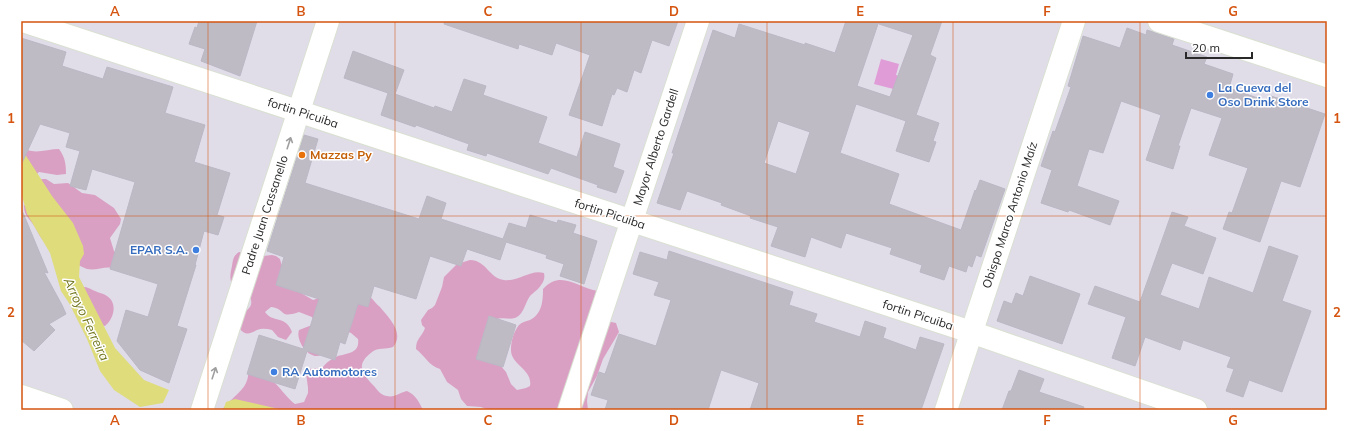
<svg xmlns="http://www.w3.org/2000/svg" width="1348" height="431" viewBox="0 0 1348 431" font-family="Mulish,sans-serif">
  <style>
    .green { fill: #daa0c4 }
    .pitch { fill: #e09cd7 }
    .water { fill: #dfdc7c }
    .building { fill: #bfbbc5; stroke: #bbb7c4; fill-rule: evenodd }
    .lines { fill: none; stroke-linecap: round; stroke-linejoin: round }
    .minor-casing { stroke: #d9e0d2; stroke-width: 24 }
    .tertiary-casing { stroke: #d9e0d2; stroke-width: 24 }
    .minor { stroke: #fff; stroke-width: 22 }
    .tertiary { stroke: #fff; stroke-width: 22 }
    .oneway { stroke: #9f9f9f }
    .grid { fill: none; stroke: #d5540f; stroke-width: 1; stroke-opacity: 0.55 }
    .shop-dot { fill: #3f7fe0; stroke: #fff; stroke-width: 1.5 }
    .food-dot { fill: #e8710a; stroke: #fff; stroke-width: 1.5 }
    .labels { text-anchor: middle; stroke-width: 3; stroke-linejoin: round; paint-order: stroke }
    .shop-label { font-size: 12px; font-weight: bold; fill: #366cbe; stroke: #fff; text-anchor: start }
    .street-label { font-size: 12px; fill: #292929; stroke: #fff }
    .food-label { font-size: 12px; font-weight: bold; fill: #c56008; stroke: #fff; text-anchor: start }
    .water-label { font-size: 13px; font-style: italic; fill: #72761c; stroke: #fff }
    .neatline { fill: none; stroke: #d5540f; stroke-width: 1.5 }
    .grid-label { font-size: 13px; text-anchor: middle; font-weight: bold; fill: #d5540f }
  </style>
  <rect width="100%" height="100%" fill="#e0dde9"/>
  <!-- green -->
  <g class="green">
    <path d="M 21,146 C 32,156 46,149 59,149 C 65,157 66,164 66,174 L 57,175 L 39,172 L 33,178 Z"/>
    <path d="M 42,179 L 46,179 L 54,184 L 68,183 L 82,193 L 95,195 L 114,208 L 121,219 L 120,224 L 110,238 L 114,251 L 117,254 L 114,268 C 104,266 96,271 87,269 C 77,266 54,249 45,242 C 40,238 38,232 35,227 C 30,219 24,216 24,206 L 38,181 Z"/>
    <path d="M 239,252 L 263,256 L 272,255 L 276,256 L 280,259 L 282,267 L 301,293 L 313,300 L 322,297 L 369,296 C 373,299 376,304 380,307 C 389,318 405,333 393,347 C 386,350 378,347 372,352 C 356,364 361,373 373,385 C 377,389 380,395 387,396 C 394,398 401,392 407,391 C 416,395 419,402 423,410 L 222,410 C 228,401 242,392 246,383 C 248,379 248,375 249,370 C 257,374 268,377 275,383 C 282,390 288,399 295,404 L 304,402 L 308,393 L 308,388 L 306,373 L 309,369 L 322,368 C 327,362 331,359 338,356 C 348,353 360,353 358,339 L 351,333 L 346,331 L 321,355 C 310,361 295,341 299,330 L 312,325 L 314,321 L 312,317 L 299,312 C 278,319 287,309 271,307 L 265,312 C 272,323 286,315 292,332 L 286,340 L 278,337 L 272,330 C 267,329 262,328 257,330 C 250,334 245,336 239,328 C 240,324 240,319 242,316 C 245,310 253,308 251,300 C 248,286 224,297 232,266 C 233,260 233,256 239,252 Z"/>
    <path d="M 470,260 C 486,260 490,279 504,280 C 519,282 530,269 544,273 C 545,278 544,281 541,285 C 539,289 534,292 530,296 C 525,303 524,313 517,317 C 511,321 503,316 495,320 L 500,365 L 506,372 L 511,384 L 517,390 L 526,388 L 530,386 C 533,369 510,365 511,349 C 511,341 514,331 519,325 C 522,322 527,321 530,320 C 542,314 543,301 543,289 C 561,269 578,288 598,291 L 607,321 L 616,323 L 619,332 L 603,359 L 597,376 L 588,392 L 587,401 L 588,410 L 489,410 L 481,407 L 467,406 L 461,399 L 458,390 L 447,382 L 440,369 C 429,366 425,356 416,349 C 416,338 422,337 425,328 L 422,325 L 421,320 L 428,310 L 432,308 L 435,305 L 442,287 L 444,277 L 457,264 Z"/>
    <path d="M 83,287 C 88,287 90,289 95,291 C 99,293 103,293 107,296 C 118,303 114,319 105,326 L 101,325 L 80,291 Z"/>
  </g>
  <!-- pitch -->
  <path class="pitch" d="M 881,59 L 899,64 L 896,75 L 908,79 L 905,92 L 874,84 Z"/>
  <!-- water -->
  <g class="water">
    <path d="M 21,148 L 52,196 L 73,223 L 83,246 L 84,254 L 80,261 L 79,277 L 115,348 L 144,380 L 169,390 L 163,403 L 140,407 L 114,390 L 100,371 L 87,339 L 69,303 L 61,291 L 50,253 L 27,214 L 21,192 Z"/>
    <path d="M 235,399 L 283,410 L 284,410 L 223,410 L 226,402 Z"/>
  </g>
  <!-- building -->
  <g class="building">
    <path d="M 199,21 L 257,21 L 240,76 L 201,61 L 205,49 L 189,44 L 195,27 L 197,28 Z"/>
    <path d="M 445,21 L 678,21 L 669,46 L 652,40 L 641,73 L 634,70 L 627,92 L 617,88 L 614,95 L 612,94 L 602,126 L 569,115 L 590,55 L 556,43 L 552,55 L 519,44 L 518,49 L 444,24 Z"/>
    <path d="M 846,21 L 879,21 L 857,86 L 890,97 L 913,35 L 879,24 L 880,21 L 942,21 L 930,55 L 936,58 L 916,115 L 939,123 L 933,141 L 936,142 L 929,162 L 896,151 L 906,121 L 856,104 L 840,153 L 899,174 L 889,204 L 961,230 L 975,190 L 976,191 L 980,180 L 1005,189 L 981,257 L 976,255 L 972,267 L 968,265 L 966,272 L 949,266 L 944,280 L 920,272 L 922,265 L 890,254 L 892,248 L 846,233 L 841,248 L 811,237 L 805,257 L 771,246 L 778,227 L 750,218 L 751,216 L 721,205 L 722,203 L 687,191 L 680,210 L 657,203 L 674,153 L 672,153 L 713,30 L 735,38 L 739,24 L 805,45 L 805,43 L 835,53 ZM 778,121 L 810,132 L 796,174 L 764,163 Z"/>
    <path d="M 1127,28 L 1146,35 L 1147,30 L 1174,39 L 1172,45 L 1207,57 L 1204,64 L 1233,74 L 1229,88 L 1269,102 L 1271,96 L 1325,114 L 1300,187 L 1281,181 L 1260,242 L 1223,229 L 1229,212 L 1232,213 L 1248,168 L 1209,155 L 1222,118 L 1191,108 L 1178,146 L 1180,146 L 1173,169 L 1146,160 L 1161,115 L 1121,101 L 1103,153 L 1089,149 L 1077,186 L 1119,201 L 1110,225 L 1069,210 L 1068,212 L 1041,203 L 1052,170 L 1041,166 L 1053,131 L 1055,132 L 1071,87 L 1068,86 L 1083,36 L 1120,48 Z"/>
    <path d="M 21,38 L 66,52 L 62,66 L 103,79 L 107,67 L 173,87 L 165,113 L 205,125 L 194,162 L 230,173 L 217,215 L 224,217 L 218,235 L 204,231 L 195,265 L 196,265 L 177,326 L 187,329 L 169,383 L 140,370 L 117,341 L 126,310 L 148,317 L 158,284 L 110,269 L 135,182 L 92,169 L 86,190 L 70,186 L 80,151 L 66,147 L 70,133 L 40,124 L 21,165 Z"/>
    <path d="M 353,51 L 404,70 L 395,94 L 434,108 L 435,106 L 452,112 L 464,79 L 486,86 L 483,95 L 547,117 L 538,143 L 577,157 L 585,132 L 620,144 L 613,167 L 624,171 L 616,193 L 597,187 L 598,185 L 551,168 L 548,174 L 487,153 L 486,156 L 467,150 L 469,144 L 416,125 L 415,127 L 381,115 L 388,93 L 344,78 Z"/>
    <path d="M 304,135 L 318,139 L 305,183 L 419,219 L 427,196 L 446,203 L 441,219 L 503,239 L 509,223 L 526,228 L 530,215 L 557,223 L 558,220 L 576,225 L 573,233 L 597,241 L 584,284 L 560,276 L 564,264 L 546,258 L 547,255 L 506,242 L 500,260 L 467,249 L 461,266 L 430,256 L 416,299 L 374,286 L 368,307 L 358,304 L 345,344 L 340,342 L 335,360 L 307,351 L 295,389 L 247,374 L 259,335 L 303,349 L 319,299 L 276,285 L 284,257 L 267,251 Z"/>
    <path d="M 21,208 L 48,273 L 44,272 L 62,305 L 66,314 L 49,324 L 55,330 L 34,351 L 21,340 Z"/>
    <path d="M 1172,212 L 1188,217 L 1184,226 L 1216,238 L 1203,274 L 1172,263 L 1160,295 L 1199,309 L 1209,277 L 1253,293 L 1269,246 L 1298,256 L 1282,301 L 1311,311 L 1282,392 L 1249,380 L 1243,397 L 1226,391 L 1234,369 L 1227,367 L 1231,357 L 1183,340 L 1180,350 L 1145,337 L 1135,366 L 1112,358 L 1126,317 L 1088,304 L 1095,286 L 1140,302 Z"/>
    <path d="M 669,251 L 793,292 L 789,305 L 817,314 L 814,322 L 860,337 L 865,321 L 886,328 L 883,338 L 916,350 L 920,337 L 944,344 L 921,410 L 750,410 L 759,383 L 721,370 L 708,410 L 605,410 L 608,400 L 591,395 L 599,372 L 605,374 L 619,334 L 656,346 L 671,300 L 654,295 L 659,282 L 633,274 L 640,252 L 667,260 Z"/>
    <path d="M 1030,276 L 1080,294 L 1062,344 L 997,321 L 1004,301 L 1012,304 L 1016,293 L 1023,296 Z"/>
    <path d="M 489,316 L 516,325 L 503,367 L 476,359 Z"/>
    <path d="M 1019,370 L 1044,379 L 1039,392 L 1084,407 L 1083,410 L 1002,410 L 1009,391 L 1011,391 Z"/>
  </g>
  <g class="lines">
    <defs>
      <g id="minor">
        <path d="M 23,21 L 971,332 L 1196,410"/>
        <path d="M 569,410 L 698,21"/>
        <path d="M 946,410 L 1074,21"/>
      </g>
      <g id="tertiary">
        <path d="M 1159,21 L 1327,76"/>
        <path d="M 21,396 L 62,410"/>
        <path d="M 202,410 L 328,21"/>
      </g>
    </defs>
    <!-- minor casing -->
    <use href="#minor" class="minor-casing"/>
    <!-- tertiary casing -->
    <use href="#tertiary" class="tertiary-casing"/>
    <!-- minor -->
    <use href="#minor" class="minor"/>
    <!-- tertiary -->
    <use href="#tertiary" class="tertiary"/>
  </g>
  <!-- one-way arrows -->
  <defs><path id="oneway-shaft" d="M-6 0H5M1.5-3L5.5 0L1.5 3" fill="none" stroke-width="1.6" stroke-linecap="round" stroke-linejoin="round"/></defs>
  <g class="oneway">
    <use href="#oneway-shaft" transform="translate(289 143) rotate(-72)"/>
    <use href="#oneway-shaft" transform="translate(214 373) rotate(-72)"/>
  </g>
  <!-- grid -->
  <path class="grid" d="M 208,21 L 208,410M 395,21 L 395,410M 581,21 L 581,410M 767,21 L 767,410M 953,21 L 953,410M 1140,21 L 1140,410M 21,216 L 1327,216"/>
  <!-- markers -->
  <g class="shop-dot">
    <circle cx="1210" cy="95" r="4"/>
    <circle cx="196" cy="250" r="4"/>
    <circle cx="274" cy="372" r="4"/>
  </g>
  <circle class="food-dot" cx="302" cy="155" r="4"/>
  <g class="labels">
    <!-- shop labels -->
    <g class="shop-label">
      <text x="1218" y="92">La Cueva del<tspan x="1218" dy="14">Oso Drink Store</tspan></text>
      <text x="188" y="254" text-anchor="end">EPAR S.A.</text>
      <text x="282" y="376">RA Automotores</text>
    </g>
    <!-- street labels -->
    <g class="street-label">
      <text transform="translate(303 113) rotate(18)" y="4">fortin Picuiba</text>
      <text transform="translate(656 147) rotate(-72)" y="4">Mayor Alberto Gardell</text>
      <text transform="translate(610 214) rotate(18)" y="4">fortin Picuiba</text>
      <text transform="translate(265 215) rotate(-72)" y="4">Padre Juan Cassanello</text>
      <text transform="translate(1010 215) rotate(-72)" y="4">Obispo Marco Antonio Maíz</text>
      <text transform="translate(918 315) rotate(18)" y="4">fortin Picuiba</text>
    </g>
    <!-- food labels -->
    <g class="food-label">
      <text x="310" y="159">Mazzas Py</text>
    </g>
    <!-- water labels -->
    <g class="water-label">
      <text transform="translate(87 319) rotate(65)" y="5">Arroyo Ferreira</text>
    </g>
  </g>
  <!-- border -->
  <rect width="1348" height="431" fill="none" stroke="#ffffff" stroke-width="44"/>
  <!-- scale -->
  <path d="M1186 52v6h66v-6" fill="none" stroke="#292929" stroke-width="2"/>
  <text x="1192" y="52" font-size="12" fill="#292929" stroke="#ffffff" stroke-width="3" paint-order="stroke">20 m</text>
  <rect x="22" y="22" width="1304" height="387" class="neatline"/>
  <g class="grid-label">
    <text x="115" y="16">A</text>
    <text x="301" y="16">B</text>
    <text x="488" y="16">C</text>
    <text x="674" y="16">D</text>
    <text x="860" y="16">E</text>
    <text x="1047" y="16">F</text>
    <text x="1233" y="16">G</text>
    <text x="11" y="123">1</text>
    <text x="1337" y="123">1</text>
    <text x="11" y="317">2</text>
    <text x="1337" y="317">2</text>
    <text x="115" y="425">A</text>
    <text x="301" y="425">B</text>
    <text x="488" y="425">C</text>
    <text x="674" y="425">D</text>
    <text x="860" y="425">E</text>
    <text x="1047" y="425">F</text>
    <text x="1233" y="425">G</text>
  </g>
</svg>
